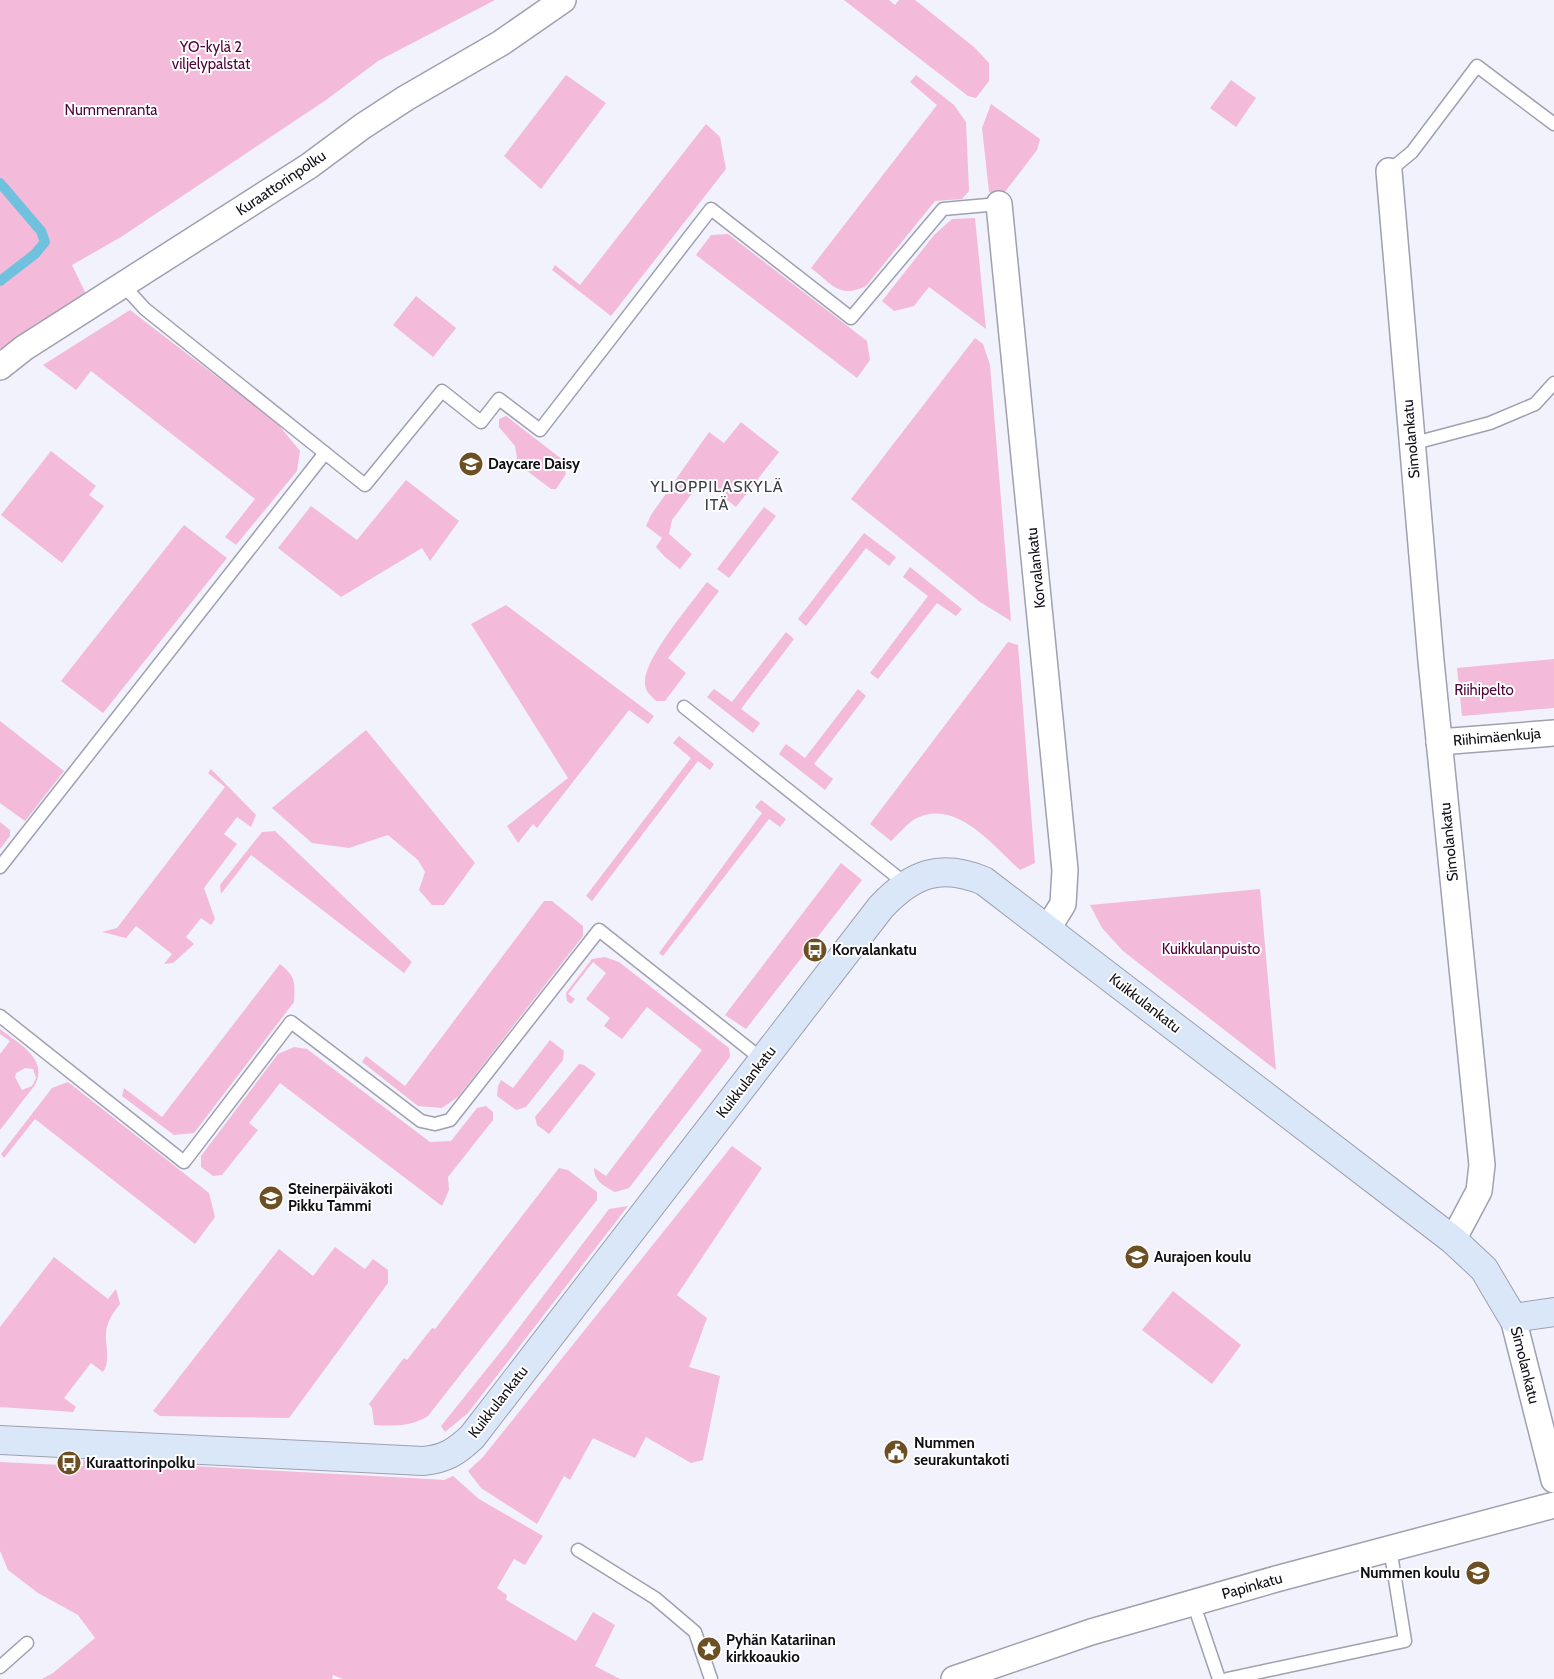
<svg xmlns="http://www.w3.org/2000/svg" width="1554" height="1679" viewBox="0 0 1554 1679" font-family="Cabin,sans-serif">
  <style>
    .green { fill: #f3bada; fill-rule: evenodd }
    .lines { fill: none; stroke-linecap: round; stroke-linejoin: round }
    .stream { stroke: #70c1dd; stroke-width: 10 }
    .lane-casing { stroke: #9fa0b0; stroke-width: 15 }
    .street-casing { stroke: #9fa0b0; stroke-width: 28 }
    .secondary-casing { stroke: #9fa0b0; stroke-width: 30 }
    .lane { stroke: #fff; stroke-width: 12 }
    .street { stroke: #fff; stroke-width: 25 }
    .secondary { stroke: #d9e7f8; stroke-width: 28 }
    .labels { text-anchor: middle; stroke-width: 4; stroke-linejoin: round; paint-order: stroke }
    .park-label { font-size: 15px; fill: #51043a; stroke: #fff }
    .street-label { font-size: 15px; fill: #0f0f15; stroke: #fff }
    .poi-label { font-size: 15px; font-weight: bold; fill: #0f0f15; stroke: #fff; text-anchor: start }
    .neighbourhood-label { font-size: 16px; letter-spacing: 1px; fill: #3d3d4b; stroke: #fff }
  </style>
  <rect width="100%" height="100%" fill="#f1f2fc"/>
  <!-- green -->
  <g class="green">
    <path d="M 0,0 L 495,0 L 378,61 L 326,100 L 121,237 L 72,265 L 86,294 L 0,351 Z"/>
    <path d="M 844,0 L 889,0 L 895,5 L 899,0 L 915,0 L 974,47 L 989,63 L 989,81 L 976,98 L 968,96 Z"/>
    <path d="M 566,75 L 606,103 L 541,189 L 504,156 Z"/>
    <path d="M 916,75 L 954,105 L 966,122 L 969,191 L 962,199 L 935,201 L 866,286 C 839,299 832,284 811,268 L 937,105 L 910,82 Z"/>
    <path d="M 1231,80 L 1256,98 L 1236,127 L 1210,108 Z"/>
    <path d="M 991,104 L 1040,139 L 1037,150 L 1001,197 L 989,192 L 982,128 Z"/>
    <path d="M 706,124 L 720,137 L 726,169 L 611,316 L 552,270 L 555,265 L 580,285 Z"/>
    <path d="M 975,218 L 986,329 L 929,287 L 914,306 L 894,311 L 882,301 L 934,235 L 952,219 Z"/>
    <path d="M 728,234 L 867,341 L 870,360 L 857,378 L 696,255 L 711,235 Z"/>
    <path d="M 416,296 L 456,328 L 433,357 L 393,325 Z"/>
    <path d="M 130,310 L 277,423 L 300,451 L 297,471 L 236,545 L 225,537 L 255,499 L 91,371 L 76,390 L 43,365 Z"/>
    <path d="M 975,338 L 983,344 L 990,365 L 1011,621 L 980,602 L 851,499 Z"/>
    <path d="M 506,416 L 563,460 L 566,474 L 556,489 L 551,489 L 518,464 L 515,446 L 499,427 L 499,419 Z"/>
    <path d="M 741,422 L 779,452 L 736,507 L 702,480 L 672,520 L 669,534 L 692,554 L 680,569 L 665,557 L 656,547 L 662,538 L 646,526 L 651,515 L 709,432 L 724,443 Z"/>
    <path d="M 51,451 L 96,486 L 89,495 L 104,506 L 62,563 L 1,515 Z"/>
    <path d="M 406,480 L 459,521 L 430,561 L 422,548 L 341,597 L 278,548 L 311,506 L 357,540 Z"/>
    <path d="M 764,507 L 776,516 L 729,578 L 717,569 Z"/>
    <path d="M 184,525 L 227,558 L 103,713 L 61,681 Z"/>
    <path d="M 864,533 L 896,557 L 889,566 L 866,548 L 806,626 L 798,619 Z"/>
    <path d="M 910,567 L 962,609 L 956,616 L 937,603 L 878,679 L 870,673 L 928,596 L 903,577 Z"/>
    <path d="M 707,582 L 719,591 L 668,658 L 686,673 L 665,701 L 656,701 C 650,695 644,690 645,681 C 646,656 691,604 707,582 Z"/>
    <path d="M 506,605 L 654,716 L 648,724 L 629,710 L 537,828 L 533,824 L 518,843 L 507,826 L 568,778 L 471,624 Z"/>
    <path d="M 786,632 L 794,639 L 741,709 L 760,723 L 753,733 L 707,697 L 714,689 L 732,702 Z"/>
    <path d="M 1008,642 L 1018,645 L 1035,863 L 1020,870 C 993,846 957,799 917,818 C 908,822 899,834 891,841 L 870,824 Z"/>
    <path d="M 1554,659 L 1554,708 L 1462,716 L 1457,668 Z"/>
    <path d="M 858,689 L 866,696 L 814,764 L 833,779 L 825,790 L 779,754 L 786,744 L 805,758 Z"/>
    <path d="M 0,721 L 64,771 L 25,821 L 0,803 Z"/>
    <path d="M 366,730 L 475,863 L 444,905 L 432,905 L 419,890 L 425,872 L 418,860 L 388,835 L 349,848 L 312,843 L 272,808 Z"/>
    <path d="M 679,736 L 714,764 L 710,770 L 698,761 L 592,901 L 586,896 L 691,758 L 673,743 Z"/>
    <path d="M 211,769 L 256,815 L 251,827 L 237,817 L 224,834 L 237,844 L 204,888 L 215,919 L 211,925 L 201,918 L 186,937 L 194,944 L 173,963 L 164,964 L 172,954 L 136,926 L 126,938 L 102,932 L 117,928 L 225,787 L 208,773 Z"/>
    <path d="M 761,800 L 786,819 L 780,827 L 769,819 L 663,956 L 659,953 L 762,813 L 755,807 Z"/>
    <path d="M 0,822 L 10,830 L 10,836 L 0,849 Z"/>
    <path d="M 275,831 L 412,962 L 404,973 L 251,855 L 221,894 L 220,885 L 262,832 Z"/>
    <path d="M 841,863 L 862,880 L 746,1029 L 725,1015 Z"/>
    <path d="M 1260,889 L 1276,1070 L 1123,951 L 1102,928 L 1090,905 Z"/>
    <path d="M 544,901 L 552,901 L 583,926 L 583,936 L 458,1097 L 442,1108 L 418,1106 L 362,1062 L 366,1056 L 405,1086 Z"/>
    <path d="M 605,957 L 619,962 L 729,1048 L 730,1057 L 629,1188 L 615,1192 C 604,1186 594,1181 594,1168 L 606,1176 L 702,1050 L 647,1007 L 622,1039 L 604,1026 L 610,1018 L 586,999 L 606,973 L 593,962 L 568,994 L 575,999 L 571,1004 L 567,1001 L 566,993 L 592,959 Z"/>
    <path d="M 280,964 C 296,977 295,982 294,1002 L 194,1133 L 174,1135 L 122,1096 L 124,1088 L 162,1117 Z"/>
    <path d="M 0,1029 C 18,1043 49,1059 35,1085 L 0,1130 L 0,1054 L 10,1041 L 0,1034 ZM 25,1068 L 33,1069 L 36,1078 L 32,1086 L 22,1090 L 15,1077 L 16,1073 Z"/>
    <path d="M 550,1040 L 564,1051 L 563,1060 L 526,1107 L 516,1110 L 497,1096 L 498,1086 L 501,1080 L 513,1088 Z"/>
    <path d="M 294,1047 L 307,1049 L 430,1142 L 451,1141 L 477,1108 L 486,1106 L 493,1112 L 493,1120 L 448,1177 L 449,1190 L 442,1206 L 280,1083 L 249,1123 L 258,1130 L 222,1175 L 213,1176 L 201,1167 L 201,1156 L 278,1054 Z"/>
    <path d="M 579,1064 L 584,1065 L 596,1074 L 549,1134 L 537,1125 L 535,1117 Z"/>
    <path d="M 68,1082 L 209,1193 L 215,1217 L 195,1244 L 35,1119 L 4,1158 L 1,1154 L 52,1088 Z"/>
    <path d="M 732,1146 L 762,1168 L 677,1295 L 707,1318 L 689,1367 L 720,1376 L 703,1460 L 691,1463 L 646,1437 L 635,1458 L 593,1438 L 570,1480 L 564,1476 L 537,1524 L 481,1488 L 468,1471 L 483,1457 Z"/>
    <path d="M 559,1168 L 568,1170 L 597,1192 L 597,1200 L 428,1416 C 410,1427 394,1426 374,1425 L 372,1408 L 369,1404 L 404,1358 L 407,1360 L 432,1328 L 435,1329 Z"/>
    <path d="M 628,1206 L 468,1413 L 445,1432 L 441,1426 L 506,1345 L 609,1209 Z"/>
    <path d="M 335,1247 L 365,1269 L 373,1259 L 388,1270 L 388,1283 L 289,1418 L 160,1416 L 153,1411 L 279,1249 L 313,1276 Z"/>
    <path d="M 54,1257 L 108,1299 L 116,1289 L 120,1304 C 113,1313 107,1321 106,1333 C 105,1346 111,1360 103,1372 L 91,1363 L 64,1398 L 76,1407 L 73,1412 L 0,1407 L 0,1327 Z"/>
    <path d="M 1173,1291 L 1241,1345 L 1212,1384 L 1142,1330 Z"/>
    <path d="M 83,1460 L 429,1479 L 444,1480 L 453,1476 L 479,1499 L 543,1536 L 525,1565 L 514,1559 L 497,1588 L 507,1595 L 506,1600 L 576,1641 L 593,1612 L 615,1625 L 595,1666 L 620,1679 L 343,1679 L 333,1675 L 332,1679 L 42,1679 L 53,1673 L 95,1638 L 78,1615 L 38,1593 L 8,1570 L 0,1551 L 0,1462 L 83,1466 Z"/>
  </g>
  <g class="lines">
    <!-- stream -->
    <path class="stream" d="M 0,183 L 41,231 L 45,242 L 35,254 L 0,281"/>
    <defs>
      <g id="lane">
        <path d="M 1389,171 L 1412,152 L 1477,66 L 1554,124"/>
        <path d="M 123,285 L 145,309 L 365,485 L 442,391 L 481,422 L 499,399 L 540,430 L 711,209 L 851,318 L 943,209 L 999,204"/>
        <path d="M 1411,444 L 1490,423 L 1535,404 L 1554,383"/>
        <path d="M 684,707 L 906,884"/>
        <path d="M 0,867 L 325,453"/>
        <path d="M 0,1016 L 184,1162 L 291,1022 L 421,1121 L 435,1124 L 450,1120 L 599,930 L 763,1060"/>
        <path d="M 578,1550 L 655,1598 L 695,1632 L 711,1679"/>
        <path d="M 1193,1602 L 1219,1679"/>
        <path d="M 0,1667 L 27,1643"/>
        <path d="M 1227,1679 L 1405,1641 L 1390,1548"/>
      </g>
      <g id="street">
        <path d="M 1389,171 L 1431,661 L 1482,1165 L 1479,1191 L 1453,1240"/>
        <path d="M 999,204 L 1065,870 L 1063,904 L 1048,928"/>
        <path d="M 0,367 L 24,348 L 309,166 L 363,126 L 406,98 L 501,43 L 563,0"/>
        <path d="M 1439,742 L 1554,733"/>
        <path d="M 1513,1318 L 1554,1480"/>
        <path d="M 954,1679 L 1091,1632 L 1276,1579 L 1554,1505"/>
      </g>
      <path id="secondary" d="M 0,1440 L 423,1461 C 445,1459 456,1452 472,1437 L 881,907 C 913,873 941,863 984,881 L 1453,1240 L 1484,1269 L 1513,1318 L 1554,1312"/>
    </defs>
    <!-- lane casing -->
    <use href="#lane" class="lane-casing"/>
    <!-- street casing -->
    <use href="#street" class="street-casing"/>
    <!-- secondary casing -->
    <use href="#secondary" class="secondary-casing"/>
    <!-- lane -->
    <use href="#lane" class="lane"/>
    <!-- street -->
    <use href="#street" class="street"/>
    <!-- secondary -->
    <use href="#secondary" class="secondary"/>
  </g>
  <!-- icons -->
  <defs>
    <symbol id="school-disc" viewBox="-11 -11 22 22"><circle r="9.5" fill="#6c5023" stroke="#fff"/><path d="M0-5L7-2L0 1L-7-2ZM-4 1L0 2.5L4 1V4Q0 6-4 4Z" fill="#fff"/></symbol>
    <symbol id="bus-disc" viewBox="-11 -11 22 22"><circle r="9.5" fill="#6c5023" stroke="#fff"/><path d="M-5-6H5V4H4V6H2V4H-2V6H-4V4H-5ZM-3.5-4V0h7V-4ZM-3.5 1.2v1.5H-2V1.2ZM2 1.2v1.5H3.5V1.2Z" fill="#fff"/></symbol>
    <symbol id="civic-disc" viewBox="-11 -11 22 22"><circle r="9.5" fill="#6c5023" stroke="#fff"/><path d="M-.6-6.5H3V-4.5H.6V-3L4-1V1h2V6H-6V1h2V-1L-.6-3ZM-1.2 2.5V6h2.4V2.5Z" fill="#fff"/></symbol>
    <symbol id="sight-disc" viewBox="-11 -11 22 22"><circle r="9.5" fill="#6c5023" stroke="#fff"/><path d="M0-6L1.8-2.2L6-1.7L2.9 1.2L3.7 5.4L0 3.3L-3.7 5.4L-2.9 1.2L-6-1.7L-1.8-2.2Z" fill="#fff"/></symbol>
  </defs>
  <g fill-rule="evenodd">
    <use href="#school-disc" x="457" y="450" width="28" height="28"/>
    <use href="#bus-disc" x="801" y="936" width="28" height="28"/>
    <use href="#school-disc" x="257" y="1184" width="28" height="28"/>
    <use href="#school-disc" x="1123" y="1243" width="28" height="28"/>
    <use href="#civic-disc" x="882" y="1438" width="28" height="28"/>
    <use href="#bus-disc" x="55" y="1449" width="28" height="28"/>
    <use href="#school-disc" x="1464" y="1559" width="28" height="28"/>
    <use href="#sight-disc" x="695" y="1635" width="28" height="28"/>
  </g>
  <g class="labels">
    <!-- park labels -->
    <g class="park-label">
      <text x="211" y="52">YO-kylä 2<tspan x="211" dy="17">viljelypalstat</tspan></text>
      <text x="111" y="115">Nummenranta</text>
      <text x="1484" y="695">Riihipelto</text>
      <text x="1211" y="954">Kuikkulanpuisto</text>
    </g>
    <!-- street labels -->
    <g class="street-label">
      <text transform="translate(281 183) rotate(-34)" y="5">Kuraattorinpolku</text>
      <text transform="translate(1411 439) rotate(-95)" y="5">Simolankatu</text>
      <text transform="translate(1036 568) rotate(-96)" y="5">Korvalankatu</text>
      <text transform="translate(1497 737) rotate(-5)" y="5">Riihimäenkuja</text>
      <text transform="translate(1449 842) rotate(-96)" y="5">Simolankatu</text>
      <text transform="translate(1145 1003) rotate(38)" y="5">Kuikkulankatu</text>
      <text transform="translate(746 1082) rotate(-52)" y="5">Kuikkulankatu</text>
      <text transform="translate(1525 1365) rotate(76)" y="5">Simolankatu</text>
      <text transform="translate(498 1402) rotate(-52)" y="5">Kuikkulankatu</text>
      <text transform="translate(1252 1586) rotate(-16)" y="5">Papinkatu</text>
    </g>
    <!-- poi labels -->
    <g class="poi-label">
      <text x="488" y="469">Daycare Daisy</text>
      <text x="832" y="955">Korvalankatu</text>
      <text x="288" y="1194">Steinerpäiväkoti<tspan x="288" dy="17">Pikku Tammi</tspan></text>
      <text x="1154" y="1262">Aurajoen koulu</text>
      <text x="914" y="1448">Nummen<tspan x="914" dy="17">seurakuntakoti</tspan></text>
      <text x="86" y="1468">Kuraattorinpolku</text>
      <text x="1460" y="1578" text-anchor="end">Nummen koulu</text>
      <text x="726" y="1645">Pyhän Katariinan<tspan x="726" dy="17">kirkkoaukio</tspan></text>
    </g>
    <!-- neighbourhood labels -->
    <g class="neighbourhood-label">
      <text x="717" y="492">YLIOPPILASKYLÄ<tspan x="717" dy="18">ITÄ</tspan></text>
    </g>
  </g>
</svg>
